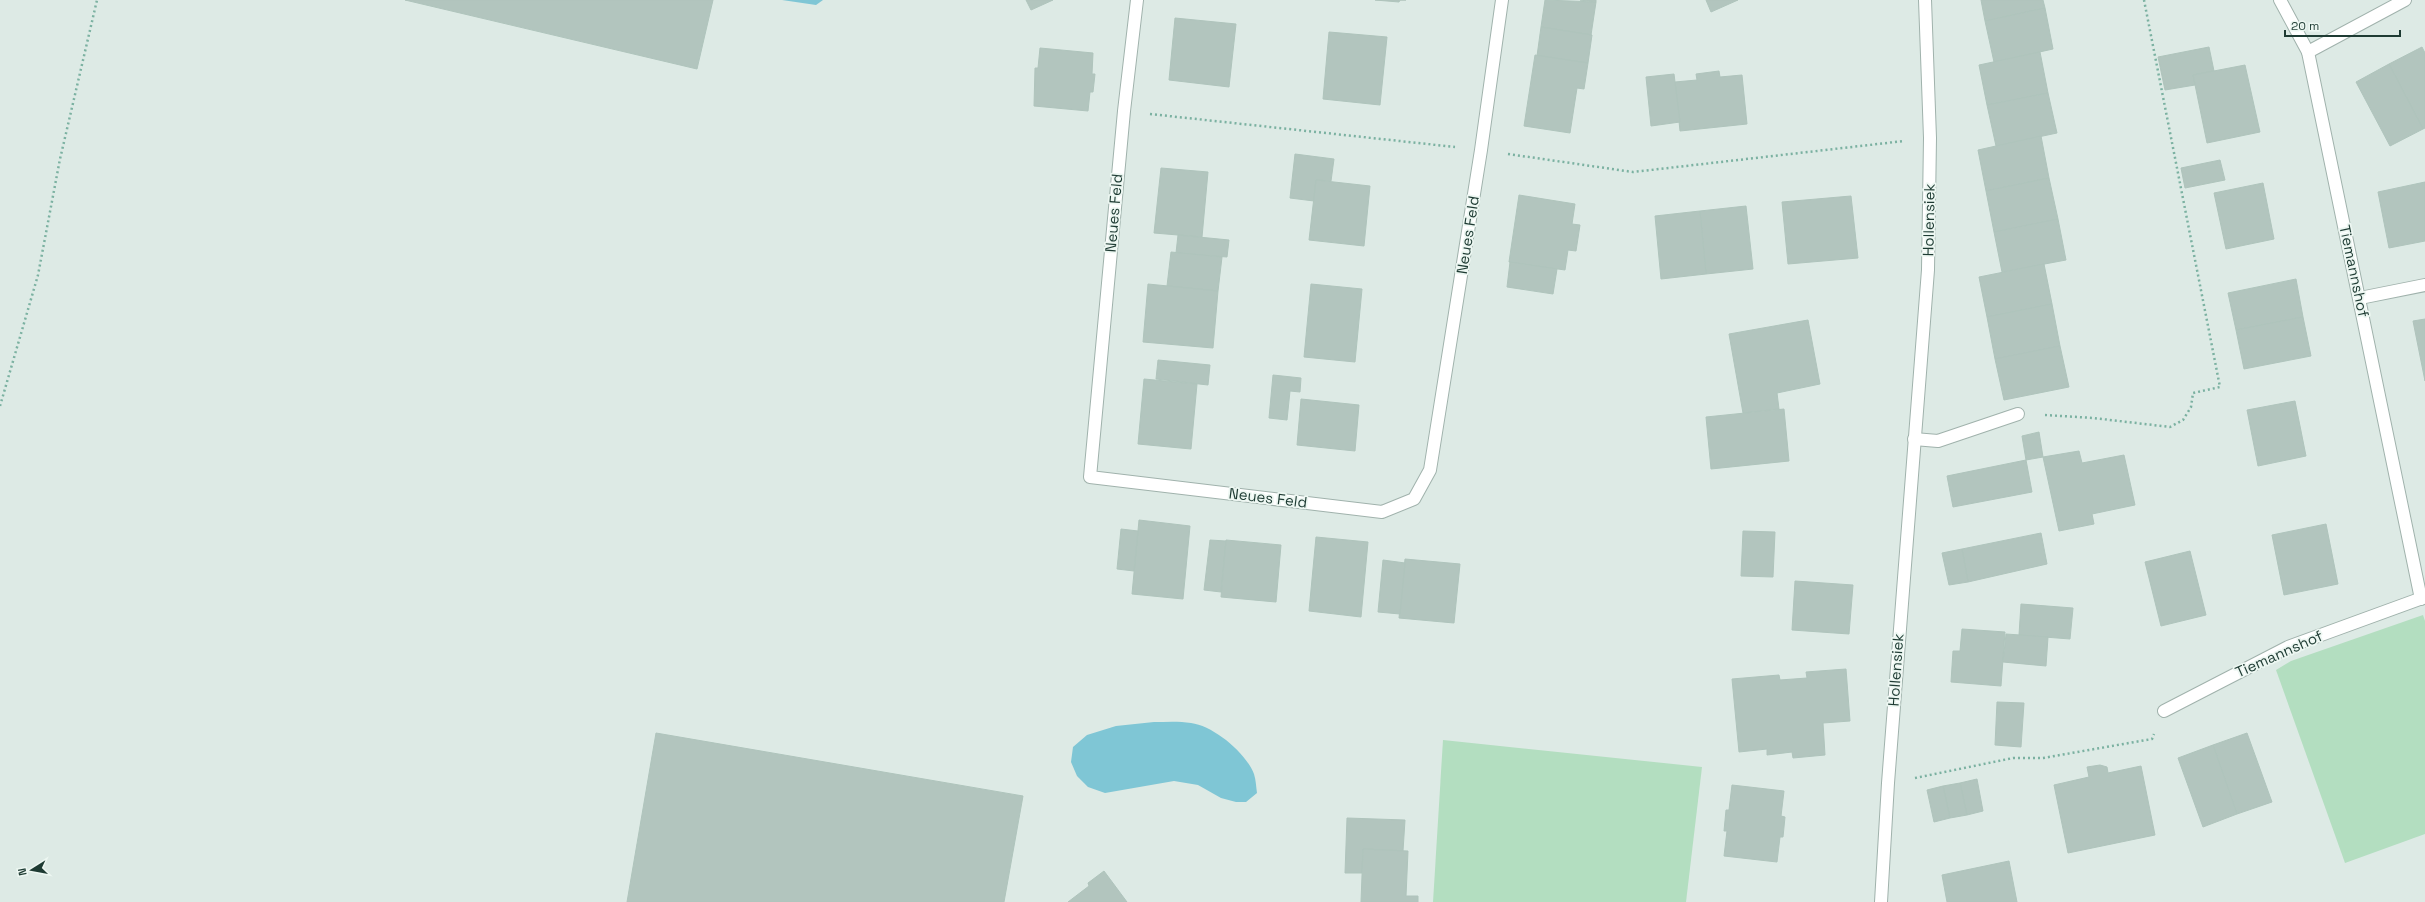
<svg xmlns="http://www.w3.org/2000/svg" width="2425" height="902" viewBox="0 0 2425 902" font-family="'Space Grotesk',sans-serif">
  <style>
    .green { fill: #b3dec0 }
    .water { fill: #7fc6d5 }
    .building { fill: #b2c5be; stroke: #afc4bc }
    .lines { fill: none; stroke-linecap: round; stroke-linejoin: round }
    .lane-casing { stroke: #a0b2ac; stroke-width: 14 }
    .street-casing { stroke: #a0b2ac; stroke-width: 14 }
    .path { stroke: #7bb1a1; stroke-width: 2.5; stroke-dasharray: 2 3; stroke-linecap: butt }
    .lane { stroke: #fff; stroke-width: 12 }
    .street { stroke: #fff; stroke-width: 12 }
    .labels { text-anchor: middle; stroke-width: 3.5; stroke-linejoin: round; paint-order: stroke }
    .street-label { font-size: 15px; fill: #1e3b33; stroke: #edf7f2 }
  </style>
  <rect width="100%" height="100%" fill="#ddeae5"/>
  <!-- green -->
  <g class="green">
    <path d="M 2423,615 L 2425,621 L 2425,834 L 2345,863 L 2276,670 L 2291,661 Z"/>
    <path d="M 1443,740 L 1702,767 L 1686,902 L 1433,902 Z"/>
  </g>
  <!-- water -->
  <g class="water">
    <path d="M 782,0 L 823,0 L 816,5 Z"/>
    <path d="M 1154,722 C 1166,722 1179,721 1191,723 C 1214,726 1246,753 1254,774 C 1256,780 1256,787 1257,793 L 1246,802 L 1236,802 L 1221,798 L 1198,785 L 1174,781 L 1105,793 L 1088,787 L 1077,776 L 1071,762 L 1073,747 L 1087,735 L 1116,726 Z"/>
  </g>
  <!-- building -->
  <g class="building">
    <path d="M 405,0 L 713,0 L 697,69 Z"/>
    <path d="M 1026,0 L 1053,0 L 1031,10 Z"/>
    <path d="M 1375,0 L 1406,0 L 1400,0 L 1399,2 Z"/>
    <path d="M 1545,0 L 1596,2 L 1591,35 L 1541,27 Z"/>
    <path d="M 1580,0 L 1596,0 L 1596,2 Z"/>
    <path d="M 1706,0 L 1738,0 L 1711,12 Z"/>
    <path d="M 1981,0 L 2043,0 L 2045,8 L 1985,21 Z"/>
    <path d="M 2045,8 L 2053,49 L 1994,62 L 1985,21 Z"/>
    <path d="M 1175,18 L 1236,24 L 1229,87 L 1169,80 Z"/>
    <path d="M 1541,27 L 1592,35 L 1588,63 L 1537,56 Z"/>
    <path d="M 1329,32 L 1387,37 L 1380,105 L 1323,99 Z"/>
    <path d="M 2209,47 L 2214,71 L 2193,75 L 2195,85 L 2165,90 L 2158,57 Z"/>
    <path d="M 2422,47 L 2425,53 L 2425,128 L 2423,129 L 2389,64 Z"/>
    <path d="M 1040,48 L 1093,53 L 1092,74 L 1095,74 L 1093,92 L 1090,92 L 1088,111 L 1034,106 L 1035,68 L 1038,68 Z"/>
    <path d="M 2040,52 L 2048,93 L 1987,105 L 1979,65 Z"/>
    <path d="M 1535,55 L 1588,63 L 1584,89 L 1577,88 L 1570,133 L 1524,126 Z"/>
    <path d="M 2389,64 L 2423,129 L 2390,146 L 2356,82 Z"/>
    <path d="M 2245,65 L 2260,132 L 2207,143 L 2193,75 Z"/>
    <path d="M 1719,71 L 1720,77 L 1742,75 L 1747,124 L 1680,131 L 1675,82 L 1697,80 L 1696,74 Z"/>
    <path d="M 1674,74 L 1680,122 L 1651,126 L 1646,77 Z"/>
    <path d="M 2048,93 L 2057,133 L 1996,146 L 1987,105 Z"/>
    <path d="M 2041,136 L 2049,178 L 1986,191 L 1978,150 Z"/>
    <path d="M 1295,154 L 1334,159 L 1331,181 L 1316,180 L 1314,201 L 1290,198 Z"/>
    <path d="M 2220,160 L 2225,180 L 2185,188 L 2181,168 Z"/>
    <path d="M 1161,168 L 1208,172 L 1202,237 L 1154,233 Z"/>
    <path d="M 2049,178 L 2058,219 L 1994,232 L 1986,191 Z"/>
    <path d="M 1316,180 L 1370,186 L 1364,246 L 1309,240 Z"/>
    <path d="M 2425,182 L 2425,241 L 2389,248 L 2378,192 Z"/>
    <path d="M 2263,183 L 2274,239 L 2226,249 L 2214,193 Z"/>
    <path d="M 1519,195 L 1575,204 L 1572,224 L 1580,225 L 1576,251 L 1568,250 L 1565,270 L 1509,262 Z"/>
    <path d="M 1851,196 L 1858,258 L 1788,264 L 1782,202 Z"/>
    <path d="M 1746,206 L 1753,269 L 1706,274 L 1700,211 Z"/>
    <path d="M 1700,211 L 1706,274 L 1661,279 L 1655,216 Z"/>
    <path d="M 2058,219 L 2066,260 L 2002,272 L 1994,232 Z"/>
    <path d="M 1178,235 L 1229,240 L 1227,257 L 1176,253 Z"/>
    <path d="M 1171,252 L 1222,257 L 1218,291 L 1167,286 Z"/>
    <path d="M 1510,262 L 1557,269 L 1553,294 L 1507,287 Z"/>
    <path d="M 2044,264 L 2052,304 L 1987,317 L 1979,277 Z"/>
    <path d="M 2296,279 L 2303,317 L 2236,330 L 2228,293 Z"/>
    <path d="M 1148,284 L 1218,291 L 1213,348 L 1143,342 Z"/>
    <path d="M 1311,284 L 1362,289 L 1355,362 L 1304,357 Z"/>
    <path d="M 2052,304 L 2060,346 L 1995,359 L 1987,317 Z"/>
    <path d="M 2303,317 L 2311,356 L 2244,369 L 2236,330 Z"/>
    <path d="M 2425,319 L 2425,381 L 2413,321 Z"/>
    <path d="M 1808,320 L 1820,384 L 1777,393 L 1779,409 L 1743,413 L 1729,334 Z"/>
    <path d="M 2060,346 L 2069,387 L 2004,400 L 1995,359 Z"/>
    <path d="M 1158,360 L 1210,365 L 1208,385 L 1156,379 Z"/>
    <path d="M 1273,375 L 1301,378 L 1300,392 L 1290,391 L 1287,420 L 1269,418 Z"/>
    <path d="M 1144,379 L 1197,384 L 1191,449 L 1138,444 Z"/>
    <path d="M 1301,399 L 1359,405 L 1355,451 L 1297,445 Z"/>
    <path d="M 2295,401 L 2306,456 L 2258,466 L 2247,410 Z"/>
    <path d="M 1784,409 L 1789,461 L 1711,469 L 1706,417 Z"/>
    <path d="M 2039,432 L 2043,457 L 2026,460 L 2022,436 Z"/>
    <path d="M 2079,451 L 2082,463 L 2124,455 L 2135,505 L 2092,514 L 2094,524 L 2059,531 L 2043,457 Z"/>
    <path d="M 2026,460 L 2032,492 L 1953,507 L 1947,476 Z"/>
    <path d="M 1139,520 L 1190,526 L 1183,599 L 1132,594 Z"/>
    <path d="M 2326,524 L 2338,584 L 2284,595 L 2272,535 Z"/>
    <path d="M 1121,529 L 1138,531 L 1134,571 L 1117,569 Z"/>
    <path d="M 1743,531 L 1775,532 L 1773,577 L 1741,576 Z"/>
    <path d="M 2041,533 L 2047,564 L 1968,582 L 1962,549 Z"/>
    <path d="M 1316,537 L 1368,542 L 1361,617 L 1309,611 Z"/>
    <path d="M 1210,540 L 1226,541 L 1221,592 L 1204,590 Z"/>
    <path d="M 1226,540 L 1281,545 L 1276,602 L 1221,597 Z"/>
    <path d="M 1962,549 L 1968,582 L 1949,585 L 1942,553 Z"/>
    <path d="M 2190,551 L 2206,615 L 2161,626 L 2145,562 Z"/>
    <path d="M 1405,559 L 1460,564 L 1454,623 L 1399,618 Z"/>
    <path d="M 1383,560 L 1405,563 L 1400,614 L 1378,612 Z"/>
    <path d="M 1795,581 L 1853,585 L 1849,634 L 1792,630 Z"/>
    <path d="M 2021,604 L 2073,608 L 2070,639 L 2019,635 Z"/>
    <path d="M 1962,629 L 2005,632 L 2001,686 L 1951,682 L 1953,651 L 1960,651 Z"/>
    <path d="M 2006,634 L 2048,637 L 2046,666 L 2003,662 Z"/>
    <path d="M 1846,669 L 1850,721 L 1823,723 L 1825,755 L 1793,758 L 1792,752 L 1767,755 L 1767,749 L 1739,752 L 1732,679 L 1779,675 L 1780,680 L 1807,678 L 1806,672 Z"/>
    <path d="M 1997,702 L 2024,703 L 2021,747 L 1995,745 Z"/>
    <path d="M 656,733 L 1023,796 L 1004,902 L 627,902 Z"/>
    <path d="M 2247,733 L 2272,802 L 2237,814 L 2213,745 Z"/>
    <path d="M 2213,745 L 2237,814 L 2203,827 L 2178,758 Z"/>
    <path d="M 2100,765 L 2107,767 L 2108,773 L 2141,766 L 2155,835 L 2068,853 L 2054,785 L 2089,777 L 2087,767 Z"/>
    <path d="M 1977,779 L 1983,811 L 1967,815 L 1960,783 Z"/>
    <path d="M 1960,783 L 1967,815 L 1950,818 L 1943,786 Z"/>
    <path d="M 1732,785 L 1784,791 L 1781,816 L 1785,817 L 1783,837 L 1780,837 L 1777,862 L 1724,856 L 1727,831 L 1724,831 L 1726,810 L 1729,810 Z"/>
    <path d="M 1943,786 L 1950,818 L 1934,822 L 1927,790 Z"/>
    <path d="M 1347,818 L 1405,820 L 1403,851 L 1363,849 L 1362,873 L 1345,873 Z"/>
    <path d="M 1363,849 L 1408,851 L 1406,896 L 1418,896 L 1418,902 L 1361,902 Z"/>
    <path d="M 2009,861 L 2017,902 L 1947,902 L 1942,875 Z"/>
    <path d="M 1104,871 L 1127,902 L 1068,902 L 1089,886 L 1088,883 Z"/>
  </g>
  <g class="lines">
    <defs>
      <g id="lane">
        <path d="M 2280,0 L 2308,52"/>
        <path d="M 2360,298 L 2425,285"/>
      </g>
      <g id="street">
        <path d="M 1137,0 L 1124,111 L 1090,477 L 1382,512 L 1414,499 L 1430,470 L 1481,150 L 1502,0"/>
        <path d="M 2405,0 L 2308,52 L 2421,599"/>
        <path d="M 1914,439 L 1938,441 L 2018,414"/>
        <path d="M 2164,711 L 2288,647 L 2425,597"/>
        <path d="M 1881,902 L 1888,783 L 1928,270 L 1930,138 L 1925,0"/>
      </g>
    </defs>
    <!-- lane casing -->
    <use href="#lane" class="lane-casing"/>
    <!-- street casing -->
    <use href="#street" class="street-casing"/>
    <!-- path -->
    <g class="path">
      <path d="M 1150,114 L 1455,147"/>
      <path d="M 1508,154 L 1633,172 L 1904,141"/>
      <path d="M 0,406 L 38,275 L 60,159 L 97,0"/>
      <path d="M 2045,415 L 2093,418 L 2170,427 L 2183,420 L 2191,407 L 2193,393 L 2220,387 L 2144,0"/>
      <path d="M 1915,778 L 2013,758 L 2043,758 L 2152,739 L 2154,734"/>
    </g>
    <!-- lane -->
    <use href="#lane" class="lane"/>
    <!-- street -->
    <use href="#street" class="street"/>
  </g>
  <g class="labels">
    <!-- street labels -->
    <g class="street-label">
      <text transform="translate(1114 213) rotate(-85)" y="5">Neues Feld</text>
      <text transform="translate(1929 220) rotate(-89)" y="5">Hollensiek</text>
      <text transform="translate(1468 235) rotate(-81)" y="5">Neues Feld</text>
      <text transform="translate(2354 271) rotate(78)" y="5">Tiemannshof</text>
      <text transform="translate(1268 498) rotate(7)" y="5">Neues Feld</text>
      <text transform="translate(2279 654) rotate(-24)" y="5">Tiemannshof</text>
      <text transform="translate(1896 670) rotate(-86)" y="5">Hollensiek</text>
    </g>
  </g>
  <!-- north arrow -->
  <g transform="translate(32 870) rotate(259)" stroke="#edf7f2" stroke-width="3" paint-order="stroke">
  <path d="M0-3L7 15L0 10L-7 15Z" fill="#1e3b33"/>
  <text y="-6" font-size="11" font-weight="bold" text-anchor="middle" fill="#1e3b33">N</text>
  </g>
  <!-- scale -->
  <path d="M2285 30v6h115v-6" fill="none" stroke="#1e3b33" stroke-width="2"/>
  <text x="2291" y="30" font-size="12" fill="#1e3b33" stroke="#edf7f2" stroke-width="3" paint-order="stroke">20 m</text>
</svg>
